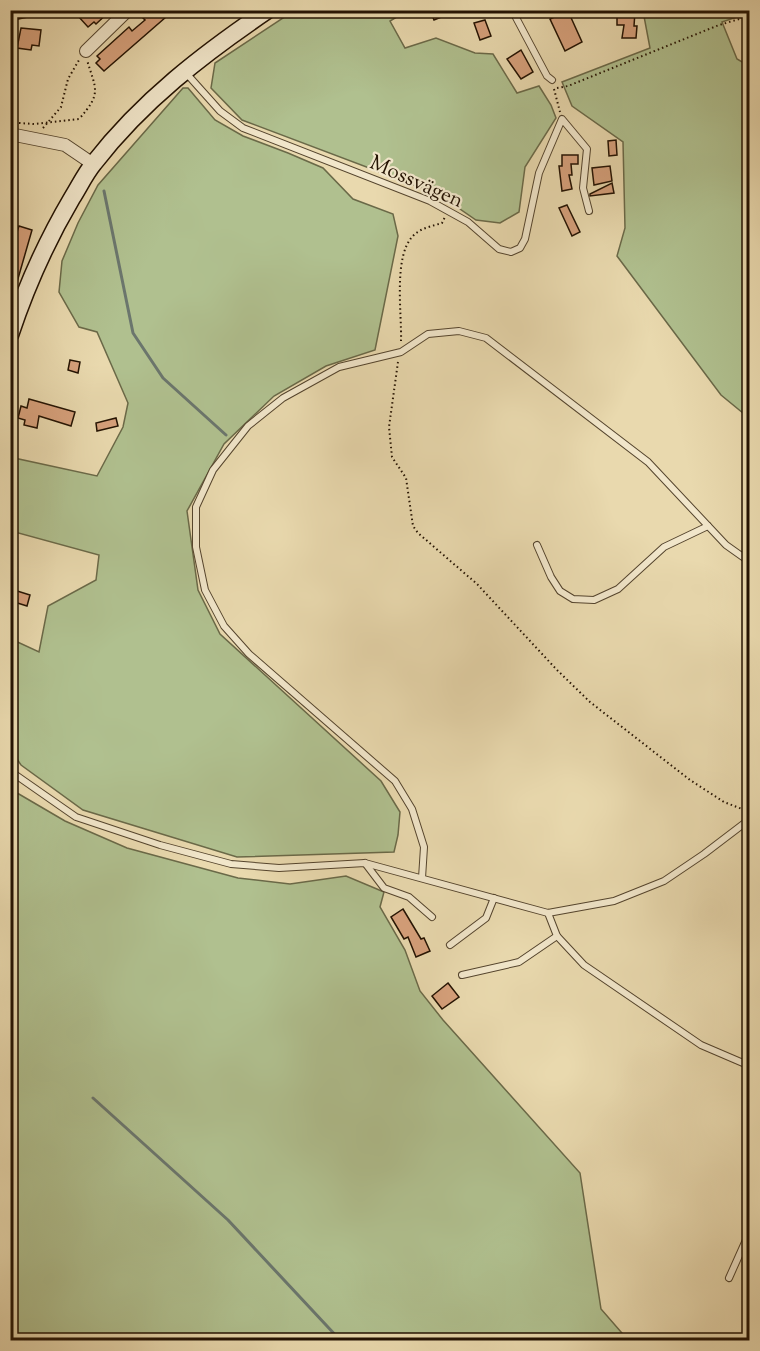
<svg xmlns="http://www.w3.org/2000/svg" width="760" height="1351" viewBox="0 0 760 1351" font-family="'Sorts Mill Goudy',serif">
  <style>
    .green { fill: #b0c08f; stroke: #6a6948; stroke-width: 1.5 }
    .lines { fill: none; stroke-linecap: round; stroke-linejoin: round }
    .stream { stroke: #6b766d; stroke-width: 3 }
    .building { fill: #d7a17c; stroke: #231202; stroke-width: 1.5 }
    .lane-casing { stroke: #54442d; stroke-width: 8 }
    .street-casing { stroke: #54442d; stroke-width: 14 }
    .secondary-casing { stroke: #231202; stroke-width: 19 }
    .path { stroke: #231202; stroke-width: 2; stroke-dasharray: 1.5 3; stroke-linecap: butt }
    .lane { stroke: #f1e6ca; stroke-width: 6 }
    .street { stroke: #f1e6ca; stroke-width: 12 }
    .secondary { stroke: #f1e6ca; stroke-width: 16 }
    .labels { text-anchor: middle; stroke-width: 4.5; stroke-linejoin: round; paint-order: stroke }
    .street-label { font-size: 21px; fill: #231202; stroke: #f1e6ca }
  </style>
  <rect width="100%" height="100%" fill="#e9d9ae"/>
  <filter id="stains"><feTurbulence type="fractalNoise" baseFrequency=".00333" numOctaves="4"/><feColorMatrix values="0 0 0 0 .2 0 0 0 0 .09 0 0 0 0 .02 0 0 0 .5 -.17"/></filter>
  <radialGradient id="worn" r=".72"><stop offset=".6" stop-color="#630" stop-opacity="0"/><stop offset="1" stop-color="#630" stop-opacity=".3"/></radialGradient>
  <!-- green -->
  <g class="green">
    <path d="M 295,10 L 407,11 L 390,21 L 405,48 L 436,38 L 475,53 L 493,54 L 517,93 L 539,86 L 551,105 L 556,118 L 525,167 L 519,212 L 500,223 L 476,220 L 438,194 L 242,120 L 211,88 L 215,63 Z"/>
    <path d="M 643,11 L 749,11 L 749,13 L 722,22 L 737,59 L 749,66 L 749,418 L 721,395 L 617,256 L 625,228 L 623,142 L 572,106 L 562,82 L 650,48 Z"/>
    <path d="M 183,88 L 188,88 L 215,120 L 243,136 L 288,153 L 323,168 L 353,199 L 393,214 L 398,236 L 375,350 L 326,366 L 274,396 L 224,444 L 187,511 L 198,590 L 220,634 L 381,781 L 400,812 L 398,835 L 394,852 L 237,857 L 83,810 L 21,765 L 11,750 L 11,639 L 39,652 L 48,606 L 96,580 L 99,555 L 11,531 L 11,502 L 14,458 L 97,476 L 123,427 L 128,403 L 97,332 L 79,327 L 59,292 L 62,261 L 78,223 L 98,185 Z"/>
    <path d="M 12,790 L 65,821 L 127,848 L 238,878 L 290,884 L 346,876 L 384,892 L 380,907 L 405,950 L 420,991 L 443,1020 L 580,1173 L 601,1309 L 628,1340 L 11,1340 L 10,852 L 17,851 Z"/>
  </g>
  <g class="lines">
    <!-- stream -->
    <g class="stream">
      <path d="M 104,191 L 133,333 L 163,378 L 226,435"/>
      <path d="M 93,1098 L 228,1220 L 340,1340"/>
    </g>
  </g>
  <!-- building -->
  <g class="building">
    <path d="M 16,10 L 41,10 L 42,14 L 18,19 Z"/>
    <path d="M 83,10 L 111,10 L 96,24 L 94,22 L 88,27 L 78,16 Z"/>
    <path d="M 147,10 L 174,10 L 104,71 L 96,63 L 100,59 L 97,56 L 129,27 L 132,31 L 145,20 L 141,16 Z"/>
    <path d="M 430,10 L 456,10 L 456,11 L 434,20 Z"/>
    <path d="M 568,11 L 582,42 L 565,51 L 550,19 Z"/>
    <path d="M 617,11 L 635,12 L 634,26 L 637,26 L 636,38 L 622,38 L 624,25 L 617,25 Z"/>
    <path d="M 485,20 L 491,36 L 480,40 L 474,23 Z"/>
    <path d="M 21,28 L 41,30 L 39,46 L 32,45 L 31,50 L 17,48 Z"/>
    <path d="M 521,50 L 533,72 L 521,79 L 507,59 Z"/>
    <path d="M 616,140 L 617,155 L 609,156 L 608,141 Z"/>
    <path d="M 562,155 L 578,155 L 578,164 L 571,164 L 572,175 L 569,175 L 572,189 L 562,191 L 559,166 L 562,166 Z"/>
    <path d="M 610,166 L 612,181 L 594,185 L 592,168 Z"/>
    <path d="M 612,183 L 614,193 L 590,196 L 590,194 Z"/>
    <path d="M 567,205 L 580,232 L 572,236 L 559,208 Z"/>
    <path d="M 19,226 L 32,230 L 13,296 L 10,296 L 10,253 Z"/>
    <path d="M 70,360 L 80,362 L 78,373 L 68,370 Z"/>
    <path d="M 29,399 L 75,412 L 71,426 L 39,416 L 37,428 L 24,425 L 25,420 L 18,418 L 21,406 L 27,408 Z"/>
    <path d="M 116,418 L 118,426 L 97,431 L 96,423 Z"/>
    <path d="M 14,590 L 30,595 L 27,606 L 11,601 Z"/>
    <path d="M 403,909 L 421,939 L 424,938 L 430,951 L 416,957 L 408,937 L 404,939 L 391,917 Z"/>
    <path d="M 448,983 L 459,997 L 442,1009 L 432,996 Z"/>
  </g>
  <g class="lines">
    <defs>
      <g id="lane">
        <path d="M 512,10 L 547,76 L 552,80"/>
        <path d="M 186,73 L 220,111 L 243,128 L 430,201 L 468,222 L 499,249 L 511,252 L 520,248 L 525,239 L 539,173 L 562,119 L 587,149 L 583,188 L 589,211"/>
        <path d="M 537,545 L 551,577 L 560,591 L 573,599 L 594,600 L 618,589 L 664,547 L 708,526"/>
        <path d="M 10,771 L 76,817 L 160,845 L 231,864 L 279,868 L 365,863 L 548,913 L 614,901 L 664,881 L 704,854 L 750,819"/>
        <path d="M 365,863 L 384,888 L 409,897 L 432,917"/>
        <path d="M 422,878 L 424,847 L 412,809 L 395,781 L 249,654 L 224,626 L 205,590 L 196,547 L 196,507 L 213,470 L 248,426 L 283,398 L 339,367 L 401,352 L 428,334 L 459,331 L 486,338 L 648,462 L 726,545 L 750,562"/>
        <path d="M 548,913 L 557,936 L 584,965 L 701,1045 L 750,1066"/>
        <path d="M 450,945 L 486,918 L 494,898"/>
        <path d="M 462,975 L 519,962 L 557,936"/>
        <path d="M 729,1278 L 746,1240 L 750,1237"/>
      </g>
      <g id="street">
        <path d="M 86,51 L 128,10"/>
        <path d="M 10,134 L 65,145 L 93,164"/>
      </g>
      <path id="secondary" d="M 10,335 C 26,287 46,242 72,198 C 79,187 85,174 94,163 C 142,101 203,54 268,10"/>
    </defs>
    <!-- lane casing -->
    <use href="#lane" class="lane-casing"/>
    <!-- street casing -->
    <use href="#street" class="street-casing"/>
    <!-- secondary casing -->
    <use href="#secondary" class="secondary-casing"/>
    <!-- path -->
    <g class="path">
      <path d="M 10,63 L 10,67"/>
      <path d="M 557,88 L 568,86 L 719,25 L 750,16"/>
      <path d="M 554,89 L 560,112"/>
      <path d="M 19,123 L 34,124 L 79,119 C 102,93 96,90 87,60"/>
      <path d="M 43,128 L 61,107 L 68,79 L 79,60"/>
      <path d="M 401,341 C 402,314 393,256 413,236 C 420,228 433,226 442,223 L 445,217"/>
      <path d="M 398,362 L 389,427 L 392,457 L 406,478 L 413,526 L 418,533 L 477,584 L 557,670 L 590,702 L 690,780 L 724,802 L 747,811"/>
    </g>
    <!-- lane -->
    <use href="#lane" class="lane"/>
    <!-- street -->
    <use href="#street" class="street"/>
    <!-- secondary -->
    <use href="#secondary" class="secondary"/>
  </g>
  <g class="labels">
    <!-- street labels -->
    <g class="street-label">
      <text transform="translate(417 181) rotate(24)" y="7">Mossvägen</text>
    </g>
  </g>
  <!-- margin -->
  <rect width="760" height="1351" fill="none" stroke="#e9d9ae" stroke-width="36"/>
  <rect x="12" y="12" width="736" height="1327" fill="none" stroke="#231202" stroke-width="3"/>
  <rect x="18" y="18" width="724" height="1315" fill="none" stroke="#231202" stroke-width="1.5"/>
  <rect width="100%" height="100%" filter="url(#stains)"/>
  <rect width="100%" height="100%" fill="url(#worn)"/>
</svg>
